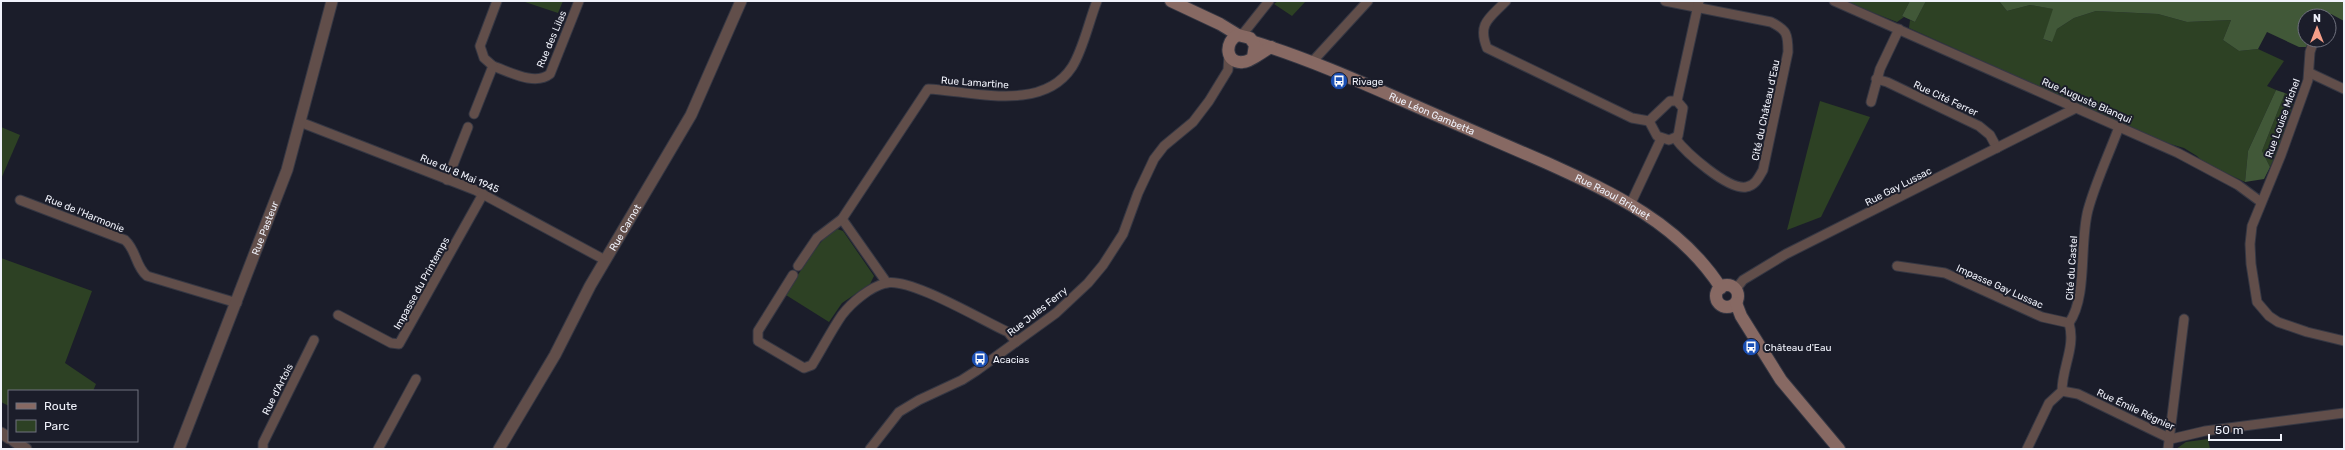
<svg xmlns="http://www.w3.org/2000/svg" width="2345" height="450" viewBox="0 0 2345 450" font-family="Rubik,sans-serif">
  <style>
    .green { fill: #2d4124 }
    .forest { fill: #415838 }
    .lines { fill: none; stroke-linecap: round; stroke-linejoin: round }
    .minor-casing { stroke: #353743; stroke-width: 11 }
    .tertiary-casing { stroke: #353743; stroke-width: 13 }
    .secondary-casing { stroke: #353743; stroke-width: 14 }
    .minor { stroke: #614e4a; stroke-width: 9 }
    .tertiary { stroke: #614e4a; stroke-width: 11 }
    .secondary { stroke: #876963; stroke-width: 12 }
    .labels { text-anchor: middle; stroke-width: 4; stroke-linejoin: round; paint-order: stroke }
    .street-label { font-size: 10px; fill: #f0f2fb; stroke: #1b1d2a }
    .poi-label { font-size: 10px; fill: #f0f2fb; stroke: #1b1d2a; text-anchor: start }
  </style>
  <rect width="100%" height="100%" fill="#1b1d2a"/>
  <!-- green -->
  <g class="green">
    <path d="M 522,1 L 563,1 L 558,13 Z"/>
    <path d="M 1278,1 L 1306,1 L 1292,16 L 1274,4 Z"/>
    <path d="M 1843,1 L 1910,1 L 1902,16 L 1904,17 L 1897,22 Z"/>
    <path d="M 1926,1 L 1999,1 L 2007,11 L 2030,5 L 2054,9 L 2043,39 L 2051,42 L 2057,29 L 2074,18 L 2096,11 L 2158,14 L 2187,22 L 2231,20 L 2223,40 L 2239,51 L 2258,49 L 2284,61 L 2267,86 L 2276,90 L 2248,151 L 2245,182 L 2204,163 L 2197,156 L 2184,148 L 2160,141 L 1909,28 L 1910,20 L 1915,22 Z"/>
    <path d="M 2285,93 L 2295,97 L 2279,149 L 2270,167 L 2262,151 Z"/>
    <path d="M 1820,101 L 1870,117 L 1821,217 L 1787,230 Z"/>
    <path d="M 1,127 L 20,135 L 1,179 Z"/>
    <path d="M 837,229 L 843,231 L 874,276 L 870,284 L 842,303 L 829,322 L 786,295 C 794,281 822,233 837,229 Z"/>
    <path d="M 1,258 L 92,291 L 65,363 L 96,384 L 93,391 L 9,391 L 9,406 L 1,402 Z"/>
    <path d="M 2208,439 L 2210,449 L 2176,449 L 2186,442 Z"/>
  </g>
  <!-- forest -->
  <g class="forest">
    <path d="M 1910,1 L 1926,1 L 1915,22 L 1902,16 Z"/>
    <path d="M 1999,1 L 2344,1 L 2344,21 L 2331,14 L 2329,16 L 2305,16 L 2305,40 L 2311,40 L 2307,47 L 2299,47 L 2267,32 L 2258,49 L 2239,51 L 2223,40 L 2231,20 L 2187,22 L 2158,14 L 2096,11 L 2074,18 L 2057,29 L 2052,42 L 2043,39 L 2053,9 L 2030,5 L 2007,11 Z"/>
    <path d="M 2276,90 L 2285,93 L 2262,151 L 2270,167 L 2264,179 L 2245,182 L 2248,151 Z"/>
  </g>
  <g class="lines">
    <defs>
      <g id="minor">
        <path d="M 1506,1 C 1490,18 1477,23 1487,48 L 1632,118 L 1649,121"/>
        <path d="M 1665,1 L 1771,22 C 1787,30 1788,34 1788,52 L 1763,170 C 1759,177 1755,186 1746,187 C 1728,190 1686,153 1675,138"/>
        <path d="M 1834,1 L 2178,153 L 2238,185 L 2261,202"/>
        <path d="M 1242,35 L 1269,1"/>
        <path d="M 2314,40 L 2310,52 L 2308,80 L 2281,155 L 2252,226 L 2250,244 L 2251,264 L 2257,302 L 2269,316 L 2278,322 L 2307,332 L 2344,341"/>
        <path d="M 1312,62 L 1368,1"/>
        <path d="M 493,66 C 510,72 535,86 550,74 L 579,1"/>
        <path d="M 2310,73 L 2344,89"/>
        <path d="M 1876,79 L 1887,82 L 1979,126 L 1990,135 L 1997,148"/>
        <path d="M 1670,101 L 1677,101 L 1683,108 L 1678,136 L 1669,140 L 1657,136 L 1649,121 Z"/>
        <path d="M 1677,101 L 1699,1"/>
        <path d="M 1871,102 L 1880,69 L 1899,29"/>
        <path d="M 474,114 L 493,66 L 484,58 L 480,46 L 497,1"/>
        <path d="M 300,122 L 475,190 L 605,260"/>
        <path d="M 447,180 L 468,127"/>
        <path d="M 20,200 L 125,240 C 137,251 135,266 147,276 L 237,303"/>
        <path d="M 1631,203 L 1661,139"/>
        <path d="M 842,219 L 887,283"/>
        <path d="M 798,266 L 817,238 L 842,219 L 928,89 C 973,91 1042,113 1072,67 C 1083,50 1089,21 1097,1"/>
        <path d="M 1897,266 L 1945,273 L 2042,317 L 2069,323"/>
        <path d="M 793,275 L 758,331 L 758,341 L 804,368 L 812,365 C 822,349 831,331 842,315 C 852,302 870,287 886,283 C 910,277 983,321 1008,332 L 1016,342"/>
        <path d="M 1736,289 L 1743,280 L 1786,254 L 2076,108"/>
        <path d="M 338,315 L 391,343 L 399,344 L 483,194"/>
        <path d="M 2062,391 L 2078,394 L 2171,439 L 2205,431 L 2344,413"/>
        <path d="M 263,449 L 263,443 L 314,340"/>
        <path d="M 378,449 L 416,379"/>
        <path d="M 870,449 L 899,412 L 919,400 L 962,380 L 976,371 L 1056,313 L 1088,283 L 1103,265 L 1123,234 L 1138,193 L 1154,159 L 1164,146 L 1193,122 L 1209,101 L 1228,70 L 1229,54"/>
        <path d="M 2027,449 L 2049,403 L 2062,391 C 2062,367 2076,347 2069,323 C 2088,296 2079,244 2088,210 C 2096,181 2109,154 2119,127"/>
        <path d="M 2168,449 L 2184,319"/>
      </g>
      <g id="tertiary">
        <path d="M 1,433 L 9,438"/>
        <path d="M 14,441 L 26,449"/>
        <path id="s1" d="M 179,449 L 287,170 L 332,1"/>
        <path id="s2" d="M 499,449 L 555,355 L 590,286 L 691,115 L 741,1"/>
      </g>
      <g id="secondary">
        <path d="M 1171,1 L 1220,24 L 1238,35"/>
        <path id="s3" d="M 1254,42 C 1316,61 1376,89 1436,115 C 1473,131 1510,147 1547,163 C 1613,193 1680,224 1721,288"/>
        <path d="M 1253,57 L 1255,45 L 1250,38 L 1238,35 C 1224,41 1225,64 1243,62 C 1250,62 1263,51 1271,47"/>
        <circle cx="1727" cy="296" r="11"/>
        <path d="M 1736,303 L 1741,316 L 1781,380 L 1839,449"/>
      </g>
    </defs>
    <!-- minor casing -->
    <use href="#minor" class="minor-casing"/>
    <!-- tertiary casing -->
    <use href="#tertiary" class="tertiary-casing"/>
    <!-- secondary casing -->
    <use href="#secondary" class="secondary-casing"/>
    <!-- minor -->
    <use href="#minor" class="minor"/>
    <!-- tertiary -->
    <use href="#tertiary" class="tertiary"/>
    <!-- secondary -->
    <use href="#secondary" class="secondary"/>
  </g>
  <!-- icons -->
  <defs>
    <symbol id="bus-disc" viewBox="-11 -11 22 22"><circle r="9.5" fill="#1a4fb4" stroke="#1b1d2a"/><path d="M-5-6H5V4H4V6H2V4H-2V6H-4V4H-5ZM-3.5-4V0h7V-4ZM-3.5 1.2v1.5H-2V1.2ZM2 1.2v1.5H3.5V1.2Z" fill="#fff"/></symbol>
  </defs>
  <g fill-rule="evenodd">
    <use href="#bus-disc" x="1329" y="71" width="20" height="20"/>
    <use href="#bus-disc" x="1741" y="337" width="20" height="20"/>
    <use href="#bus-disc" x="970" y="349" width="20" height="20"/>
  </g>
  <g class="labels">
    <!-- street labels -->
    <g class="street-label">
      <text transform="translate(551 39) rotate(-67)" y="4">Rue des Lilas</text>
      <text transform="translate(975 82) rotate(4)" y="4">Rue Lamartine</text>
      <text transform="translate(1946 98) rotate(25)" y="4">Rue Cité Ferrer</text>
      <text transform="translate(2087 100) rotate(24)" y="4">Rue Auguste Blanqui</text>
      <text transform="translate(1765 110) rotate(-78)" y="4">Cité du Château d'Eau</text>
      <text dy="4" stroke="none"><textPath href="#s3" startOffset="192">Rue Léon Gambetta</textPath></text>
      <text transform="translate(2282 118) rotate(-70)" y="4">Rue Louise Michel</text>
      <text transform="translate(460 173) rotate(23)" y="4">Rue du 8 Mai 1945</text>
      <text transform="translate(1898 186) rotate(-27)" y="4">Rue Gay Lussac</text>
      <text dy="4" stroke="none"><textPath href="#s3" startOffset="391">Rue Raoul Briquet</textPath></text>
      <text transform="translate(85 213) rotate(22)" y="4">Rue de l'Harmonie</text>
      <text dy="4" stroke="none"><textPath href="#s2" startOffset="255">Rue Carnot</textPath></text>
      <text dy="4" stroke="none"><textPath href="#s1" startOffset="237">Rue Pasteur</textPath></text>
      <text transform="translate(2071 268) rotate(-86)" y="4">Cité du Castel</text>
      <text transform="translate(421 283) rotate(-61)" y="4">Impasse du Printemps</text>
      <text transform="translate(2000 286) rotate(24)" y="4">Impasse Gay Lussac</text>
      <text transform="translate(1037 311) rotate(-38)" y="4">Rue Jules Ferry</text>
      <text transform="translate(277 389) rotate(-63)" y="4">Rue d'Artois</text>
      <text transform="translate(2136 409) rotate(25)" y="4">Rue Émile Régnier</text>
    </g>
    <!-- poi labels -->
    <g class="poi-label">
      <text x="1352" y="85">Rivage</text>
      <text x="1764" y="351">Château d'Eau</text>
      <text x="993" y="363">Acacias</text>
    </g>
  </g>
  <!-- border -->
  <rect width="2345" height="450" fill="none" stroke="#f0f2fb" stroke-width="4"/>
  <!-- legend -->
  <rect x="8" y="390" width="130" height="52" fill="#1b1d2a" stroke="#70727e"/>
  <rect x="16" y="403" width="20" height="6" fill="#876963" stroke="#70727e"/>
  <text x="44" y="410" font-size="12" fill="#f0f2fb">Route</text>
  <rect x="16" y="420" width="20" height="12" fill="#2d4124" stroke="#70727e"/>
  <text x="44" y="430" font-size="12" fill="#f0f2fb">Parc</text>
  <!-- north arrow -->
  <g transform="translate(2317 28)"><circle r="19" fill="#1b1d2a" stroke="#70727e"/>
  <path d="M0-3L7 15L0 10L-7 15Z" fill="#f49e88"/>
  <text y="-6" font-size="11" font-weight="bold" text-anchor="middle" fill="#f0f2fb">N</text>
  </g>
  <!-- scale -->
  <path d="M2209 434v6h72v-6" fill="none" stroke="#f0f2fb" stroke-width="2"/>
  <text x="2215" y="434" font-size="12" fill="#f0f2fb" stroke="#1b1d2a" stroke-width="3" paint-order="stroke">50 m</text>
</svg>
